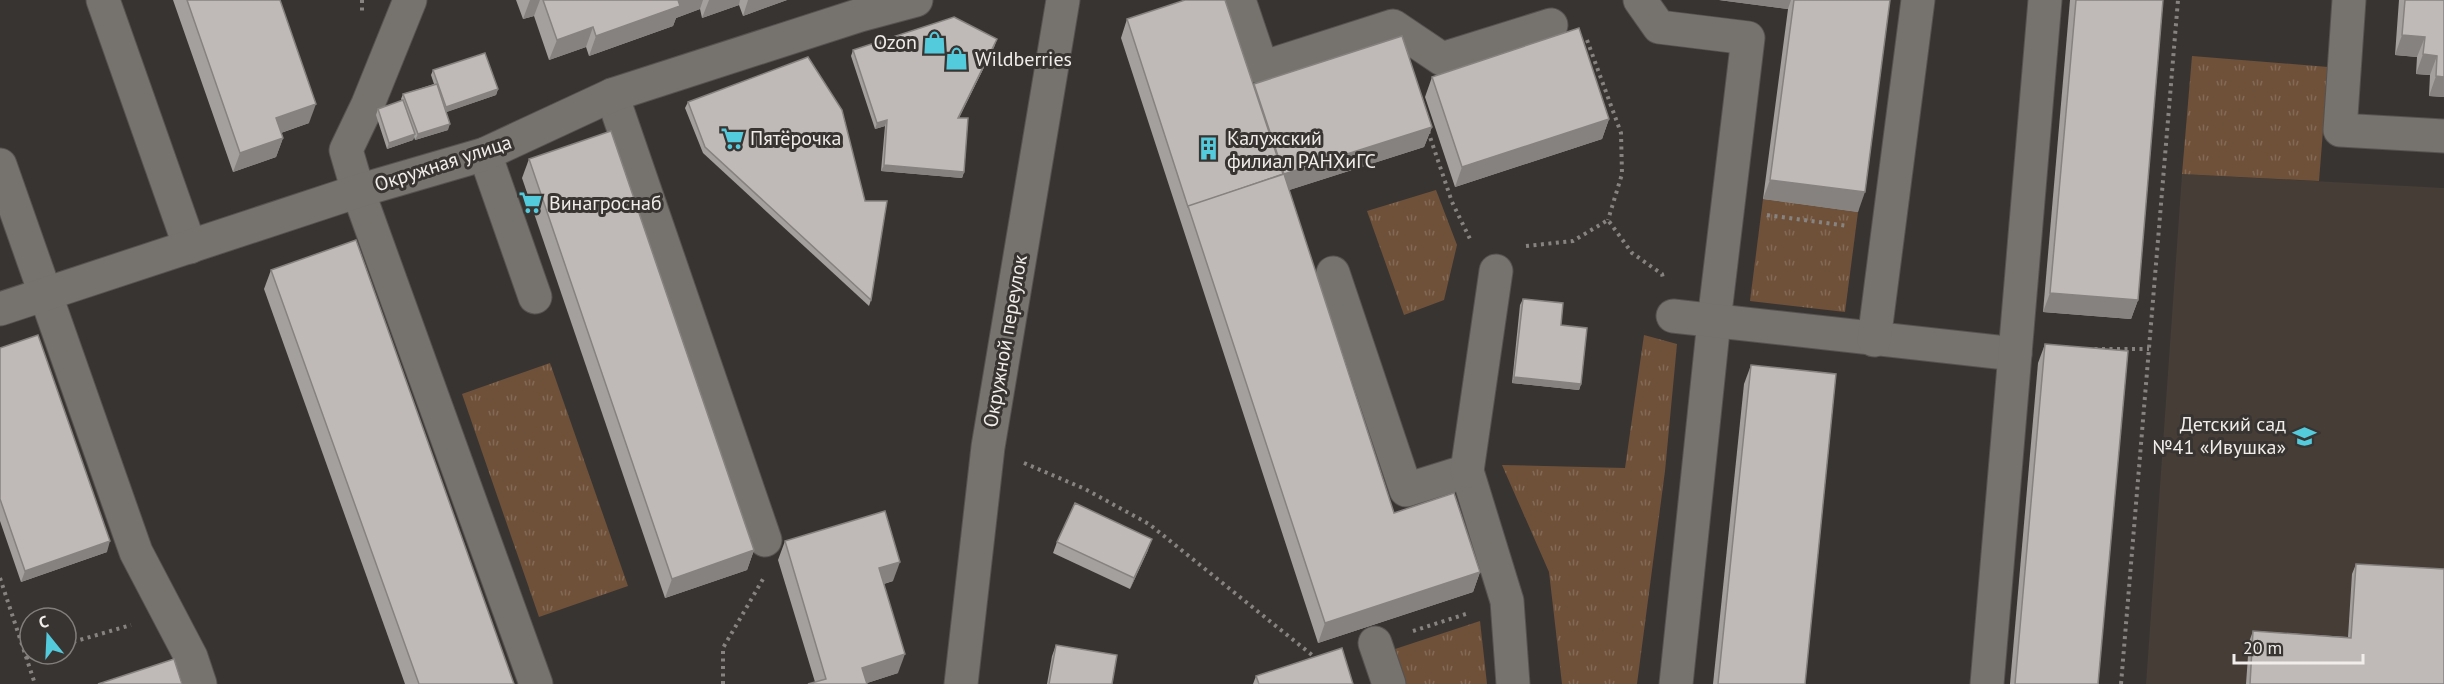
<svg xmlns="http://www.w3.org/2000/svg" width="2444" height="684" viewBox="0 0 2444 684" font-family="'PT Sans',sans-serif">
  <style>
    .built { fill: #453d36 }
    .grass { fill: url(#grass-tufts) }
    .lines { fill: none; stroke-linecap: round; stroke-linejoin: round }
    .minor-casing { stroke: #555250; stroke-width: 35 }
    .path { stroke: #878381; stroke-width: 4; stroke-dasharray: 3 4.5; stroke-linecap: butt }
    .minor { stroke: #76726e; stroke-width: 33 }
    .wall { fill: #a4a09d }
    .shaded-wall { fill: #868280 }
    .building { fill: #bfbab7; stroke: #868280; stroke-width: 1.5 }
    .labels { text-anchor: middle; stroke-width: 6; stroke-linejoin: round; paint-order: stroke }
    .poi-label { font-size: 20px; fill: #f0edeb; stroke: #383432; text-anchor: start }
    .street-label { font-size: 20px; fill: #f0edeb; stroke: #383432 }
  </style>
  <defs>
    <pattern id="grass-tufts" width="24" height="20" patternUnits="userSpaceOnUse" patternTransform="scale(1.5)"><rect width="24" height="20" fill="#6f5139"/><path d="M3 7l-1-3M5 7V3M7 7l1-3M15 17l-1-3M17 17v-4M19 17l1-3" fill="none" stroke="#846a56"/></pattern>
  </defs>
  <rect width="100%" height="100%" fill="#383432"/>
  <!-- built -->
  <path class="built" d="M 2182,174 L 2444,188 L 2444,684 L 2146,684 Z"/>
  <!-- grass -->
  <g class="grass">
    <path d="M 2192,56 L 2328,67 L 2319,181 L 2182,174 Z"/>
    <path d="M 1436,190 L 1457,245 L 1444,300 L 1404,315 L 1367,211 Z"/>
    <path d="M 1763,199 L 1858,212 L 1845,312 L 1750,301 Z"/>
    <path d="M 1644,335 L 1677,344 L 1665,471 L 1637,684 L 1562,684 L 1549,572 L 1502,465 L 1625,468 Z"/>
    <path d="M 550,363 L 628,586 L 539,617 L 462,394 Z"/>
    <path d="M 1480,621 L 1487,684 L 1400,684 L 1389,651 Z"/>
  </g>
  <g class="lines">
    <defs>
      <g id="minor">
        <path d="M 103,0 L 190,247"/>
        <path d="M 410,0 L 368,104 L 346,150 L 358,191 L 536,684"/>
        <path d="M 1239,0 L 1262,68 L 1393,26 L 1442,59 L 1551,25"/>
        <path d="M 1640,0 L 1659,27 L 1748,38 L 1714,321 L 1676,684"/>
        <path d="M 2349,0 L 2340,130 L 2444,136"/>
        <path d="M 612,95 L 765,540"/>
        <path d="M 485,154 L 535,297"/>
        <path d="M 0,165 L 136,552 L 191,657 L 200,684"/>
        <path d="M 1333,273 L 1406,490 L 1467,471 L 1507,601 L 1513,684"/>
        <path d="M 0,309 L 358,191 L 485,154 L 612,95 L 860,15 L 916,0"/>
        <path d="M 1673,316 L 2015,354"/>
        <path d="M 1874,340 L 1918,0"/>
        <path d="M 1467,471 L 1496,271"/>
        <path d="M 1375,643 L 1389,684"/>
        <path d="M 961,684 L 988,447 L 1063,0"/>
        <path d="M 1987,684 L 2045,0"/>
      </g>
    </defs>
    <!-- minor casing -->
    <use href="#minor" class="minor-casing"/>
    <!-- path -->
    <g class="path">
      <path d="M 362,0 L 362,11"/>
      <path d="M 1587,40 L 1621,133 L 1622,174 L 1608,220"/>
      <path d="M 1428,131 L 1452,202 L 1471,241"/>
      <path d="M 1767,215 L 1848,226"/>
      <path d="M 1526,246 L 1573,241 L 1608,220 L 1632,253 L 1662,274 L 1663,278"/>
      <path d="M 2087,349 L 2149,349"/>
      <path d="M 1024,463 L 1085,489 L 1149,524 L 1317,659"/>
      <path d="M 0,578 L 35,684"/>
      <path d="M 1413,631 L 1469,613"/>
      <path d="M 66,644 L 131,625"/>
      <path d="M 26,658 L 37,654"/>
      <path d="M 723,684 L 723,648 L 763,579"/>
      <path d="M 2121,684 L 2178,0"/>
    </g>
    <!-- minor -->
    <use href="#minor" class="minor"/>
  </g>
  <!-- wall -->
  <g class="wall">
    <path d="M 173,0 L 280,0 L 309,123 L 281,133 L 283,138 L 276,157 L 233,172 Z"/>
    <path d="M 516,0 L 787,0 L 743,16 L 739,5 L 702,18 L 700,9 L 676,18 L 673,26 L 589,56 L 586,47 L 549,60 L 534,16 L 523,19 Z"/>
    <path d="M 1719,0 L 1890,0 L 1858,212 L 1763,199 L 1788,9 Z"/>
    <path d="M 2070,0 L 2163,0 L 2138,300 L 2131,319 L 2043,312 Z"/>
    <path d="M 2399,0 L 2444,0 L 2444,97 L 2429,96 L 2430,75 L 2416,74 L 2417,57 L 2395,55 Z"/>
    <path d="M 1127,19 L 1254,85 L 1432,127 L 1424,147 L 1289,190 L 1394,513 L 1480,572 L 1473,592 L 1318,643 L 1121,38 Z"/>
    <path d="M 995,45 L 959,118 L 964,172 L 962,178 L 881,171 L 885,126 L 875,129 L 851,56 L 853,50 Z"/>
    <path d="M 433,70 L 498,89 L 496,95 L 446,112 L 448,130 L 415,140 L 414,137 L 413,140 L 387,149 L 376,115 L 378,109 L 402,101 L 401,99 L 403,94 L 434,84 L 431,75 Z"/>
    <path d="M 1432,77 L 1609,119 L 1602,139 L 1455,187 L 1425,97 Z"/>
    <path d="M 688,102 L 865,201 L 871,300 L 869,306 L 703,153 L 685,108 Z"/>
    <path d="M 529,159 L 754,550 L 747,570 L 665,598 L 522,178 Z"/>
    <path d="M 271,270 L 514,684 L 405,684 L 264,289 Z"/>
    <path d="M 1523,299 L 1561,325 L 1581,384 L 1579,390 L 1512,383 L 1520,305 Z"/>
    <path d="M 2045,344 L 2098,684 L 2010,684 L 2038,363 Z"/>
    <path d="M 0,348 L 107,552 L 21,582 L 0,521 Z"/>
    <path d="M 1751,365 L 1805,684 L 1713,684 L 1744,384 Z"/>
    <path d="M 785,541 L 893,581 L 884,584 L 898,673 L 867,683 L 815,682 L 778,560 Z"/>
    <path d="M 1057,542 L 1148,550 L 1130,589 L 1053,553 Z"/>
    <path d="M 2356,564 L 2444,684 L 2246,684 L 2249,642 L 2253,631 L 2348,637 L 2352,574 Z"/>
    <path d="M 1056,645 L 1112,684 L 1047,684 L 1052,656 Z"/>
    <path d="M 1256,676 L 1353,684 L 1253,684 Z"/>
  </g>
  <!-- shaded-wall -->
  <g class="shaded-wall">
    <path d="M 530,0 L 540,0 L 534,16 L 523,19 Z"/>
    <path d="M 678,0 L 703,0 L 700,9 L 676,18 L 673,26 L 589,56 L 596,36 Z"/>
    <path d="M 709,0 L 740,0 L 739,5 L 702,18 Z"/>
    <path d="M 748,0 L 787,0 L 743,16 Z"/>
    <path d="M 1719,0 L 1791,0 L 1788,9 Z"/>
    <path d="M 593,27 L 586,47 L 549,60 L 557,40 Z"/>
    <path d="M 2402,35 L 2425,37 L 2417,57 L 2395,55 Z"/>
    <path d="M 997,39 L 995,45 L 956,124 L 958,118 Z"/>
    <path d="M 2423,54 L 2437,56 L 2430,75 L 2416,74 Z"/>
    <path d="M 2436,76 L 2444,77 L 2444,97 L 2429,96 Z"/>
    <path d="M 498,89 L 496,95 L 444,113 L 446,107 Z"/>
    <path d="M 316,104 L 309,123 L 269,137 L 276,118 Z"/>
    <path d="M 1609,119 L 1602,139 L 1455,187 L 1462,167 Z"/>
    <path d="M 887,120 L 885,126 L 875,129 L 877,123 Z"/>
    <path d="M 450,124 L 448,130 L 415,140 L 418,134 Z"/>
    <path d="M 1432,127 L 1424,147 L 1277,194 L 1284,174 Z"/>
    <path d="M 415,134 L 413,140 L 387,149 L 389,143 Z"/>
    <path d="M 283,138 L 276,157 L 233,172 L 240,153 Z"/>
    <path d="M 884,165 L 964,172 L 962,178 L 881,171 Z"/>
    <path d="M 1770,180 L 1865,192 L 1858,212 L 1763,199 Z"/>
    <path d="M 2050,293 L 2138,300 L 2131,319 L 2043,312 Z"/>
    <path d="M 1514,377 L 1581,384 L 1579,390 L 1512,383 Z"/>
    <path d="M 1152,539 L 1148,550 L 1130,589 L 1134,578 Z"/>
    <path d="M 110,541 L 107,552 L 21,582 L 25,571 Z"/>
    <path d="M 754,550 L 747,570 L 665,598 L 672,579 Z"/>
    <path d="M 900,562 L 893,581 L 872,587 L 879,568 Z"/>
    <path d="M 1480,572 L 1473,592 L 1318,643 L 1325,623 Z"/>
    <path d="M 905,654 L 898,673 L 864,684 L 862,668 Z"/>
  </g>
  <!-- building -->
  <g class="building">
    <path d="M 187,0 L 280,0 L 316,104 L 276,118 L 283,138 L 240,153 Z"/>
    <path d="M 543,0 L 678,0 L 680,6 L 596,36 L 593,27 L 557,40 Z"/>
    <path d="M 1185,0 L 1225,0 L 1283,174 L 1188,207 L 1127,19 Z"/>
    <path d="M 1794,0 L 1890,0 L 1865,192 L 1770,180 Z"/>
    <path d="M 2076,0 L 2163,0 L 2138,300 L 2050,293 Z"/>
    <path d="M 2405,0 L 2444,0 L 2444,77 L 2436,76 L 2437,56 L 2423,54 L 2425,37 L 2402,35 Z"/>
    <path d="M 954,17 L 997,39 L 958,118 L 968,118 L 964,172 L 884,165 L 887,120 L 877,123 L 853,50 Z"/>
    <path d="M 1579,28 L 1609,119 L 1462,167 L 1432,77 Z"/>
    <path d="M 1402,36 L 1432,127 L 1284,174 L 1254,84 Z"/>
    <path d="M 485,53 L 498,89 L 446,107 L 433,70 Z"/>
    <path d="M 808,57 L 842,110 L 865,201 L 887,201 L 871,300 L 705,147 L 688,102 Z"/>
    <path d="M 437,84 L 450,124 L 418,134 L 403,94 Z"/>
    <path d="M 403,100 L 415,134 L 389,143 L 378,109 Z"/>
    <path d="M 611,131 L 754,550 L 672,579 L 529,159 Z"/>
    <path d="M 1284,174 L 1394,513 L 1454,493 L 1480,572 L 1325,623 L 1188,206 Z"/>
    <path d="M 356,240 L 514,684 L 419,684 L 271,270 Z"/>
    <path d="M 1523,299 L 1563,303 L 1561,325 L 1587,328 L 1581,384 L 1514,377 Z"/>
    <path d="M 38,335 L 110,541 L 25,571 L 0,499 L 0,348 Z"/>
    <path d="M 2045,344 L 2128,351 L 2098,684 L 2015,684 Z"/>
    <path d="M 1751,365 L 1836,374 L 1805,684 L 1718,684 Z"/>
    <path d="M 1075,503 L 1152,539 L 1134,578 L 1057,542 Z"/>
    <path d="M 885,511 L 900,562 L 879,568 L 905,654 L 862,668 L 867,684 L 808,684 L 826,679 L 785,541 Z"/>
    <path d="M 2356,564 L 2444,569 L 2444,684 L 2250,684 L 2253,631 L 2351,638 Z"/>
    <path d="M 1056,645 L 1117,655 L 1112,684 L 1049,684 Z"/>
    <path d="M 1342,648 L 1353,684 L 1259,684 L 1256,676 Z"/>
    <path d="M 174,659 L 182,684 L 98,684 Z"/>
  </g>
  <!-- icons -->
  <defs>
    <symbol id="shop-bare" viewBox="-9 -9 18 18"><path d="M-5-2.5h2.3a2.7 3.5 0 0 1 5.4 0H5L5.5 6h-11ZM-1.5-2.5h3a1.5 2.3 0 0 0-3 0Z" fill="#54cadd" stroke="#383432" stroke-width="2.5" paint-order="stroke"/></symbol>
    <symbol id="supermarket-bare" viewBox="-9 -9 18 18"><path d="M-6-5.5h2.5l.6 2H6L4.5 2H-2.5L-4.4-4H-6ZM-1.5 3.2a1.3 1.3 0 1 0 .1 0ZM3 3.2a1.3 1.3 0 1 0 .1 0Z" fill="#54cadd" stroke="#383432" stroke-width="2.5" paint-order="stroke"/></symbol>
    <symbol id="building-bare" viewBox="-9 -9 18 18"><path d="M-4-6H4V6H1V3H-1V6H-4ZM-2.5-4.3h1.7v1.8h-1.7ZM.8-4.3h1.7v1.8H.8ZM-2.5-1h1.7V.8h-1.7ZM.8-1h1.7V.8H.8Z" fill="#54cadd" stroke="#383432" stroke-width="2.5" paint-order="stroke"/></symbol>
    <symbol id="school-bare" viewBox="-9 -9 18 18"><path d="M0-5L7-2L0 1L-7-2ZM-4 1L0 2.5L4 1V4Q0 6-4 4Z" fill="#54cadd" stroke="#383432" stroke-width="2.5" paint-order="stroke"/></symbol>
  </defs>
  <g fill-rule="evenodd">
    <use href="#shop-bare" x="918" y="26" width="33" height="33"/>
    <use href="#shop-bare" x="940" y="42" width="33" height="33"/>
    <use href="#supermarket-bare" x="716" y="122" width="33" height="33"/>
    <use href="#building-bare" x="1192" y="132" width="33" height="33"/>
    <use href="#supermarket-bare" x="514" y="186" width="33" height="33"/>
    <use href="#school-bare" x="2288" y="420" width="33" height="33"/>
  </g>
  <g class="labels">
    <!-- poi labels -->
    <g class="poi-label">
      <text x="917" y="49" text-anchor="end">Ozon</text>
      <text x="975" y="66">Wildberries</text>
      <text x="750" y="145">Пятёрочка</text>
      <text x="1227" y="145">Калужский<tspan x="1227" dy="23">филиал РАНХиГС</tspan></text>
      <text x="549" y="210">Винагроснаб</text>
      <text x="2286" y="431" text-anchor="end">Детский сад<tspan x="2286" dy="23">№41 «Ивушка»</tspan></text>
    </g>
    <!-- street labels -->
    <g class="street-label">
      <text transform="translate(443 163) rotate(-18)" y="7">Окружная улица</text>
      <text transform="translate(1005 341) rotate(-80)" y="7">Окружной переулок</text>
    </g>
  </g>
  <!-- north arrow -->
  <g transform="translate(48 636) rotate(342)"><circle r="28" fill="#383432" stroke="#827e7c" stroke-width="1.5"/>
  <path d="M0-4.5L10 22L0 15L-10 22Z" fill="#54cadd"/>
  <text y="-9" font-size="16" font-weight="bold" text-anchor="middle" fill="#f0edeb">С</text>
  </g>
  <!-- scale -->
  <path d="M2234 654v9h129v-9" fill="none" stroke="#f0edeb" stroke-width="3"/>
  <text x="2243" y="654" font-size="18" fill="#f0edeb" stroke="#383432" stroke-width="4.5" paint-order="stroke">20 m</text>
</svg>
